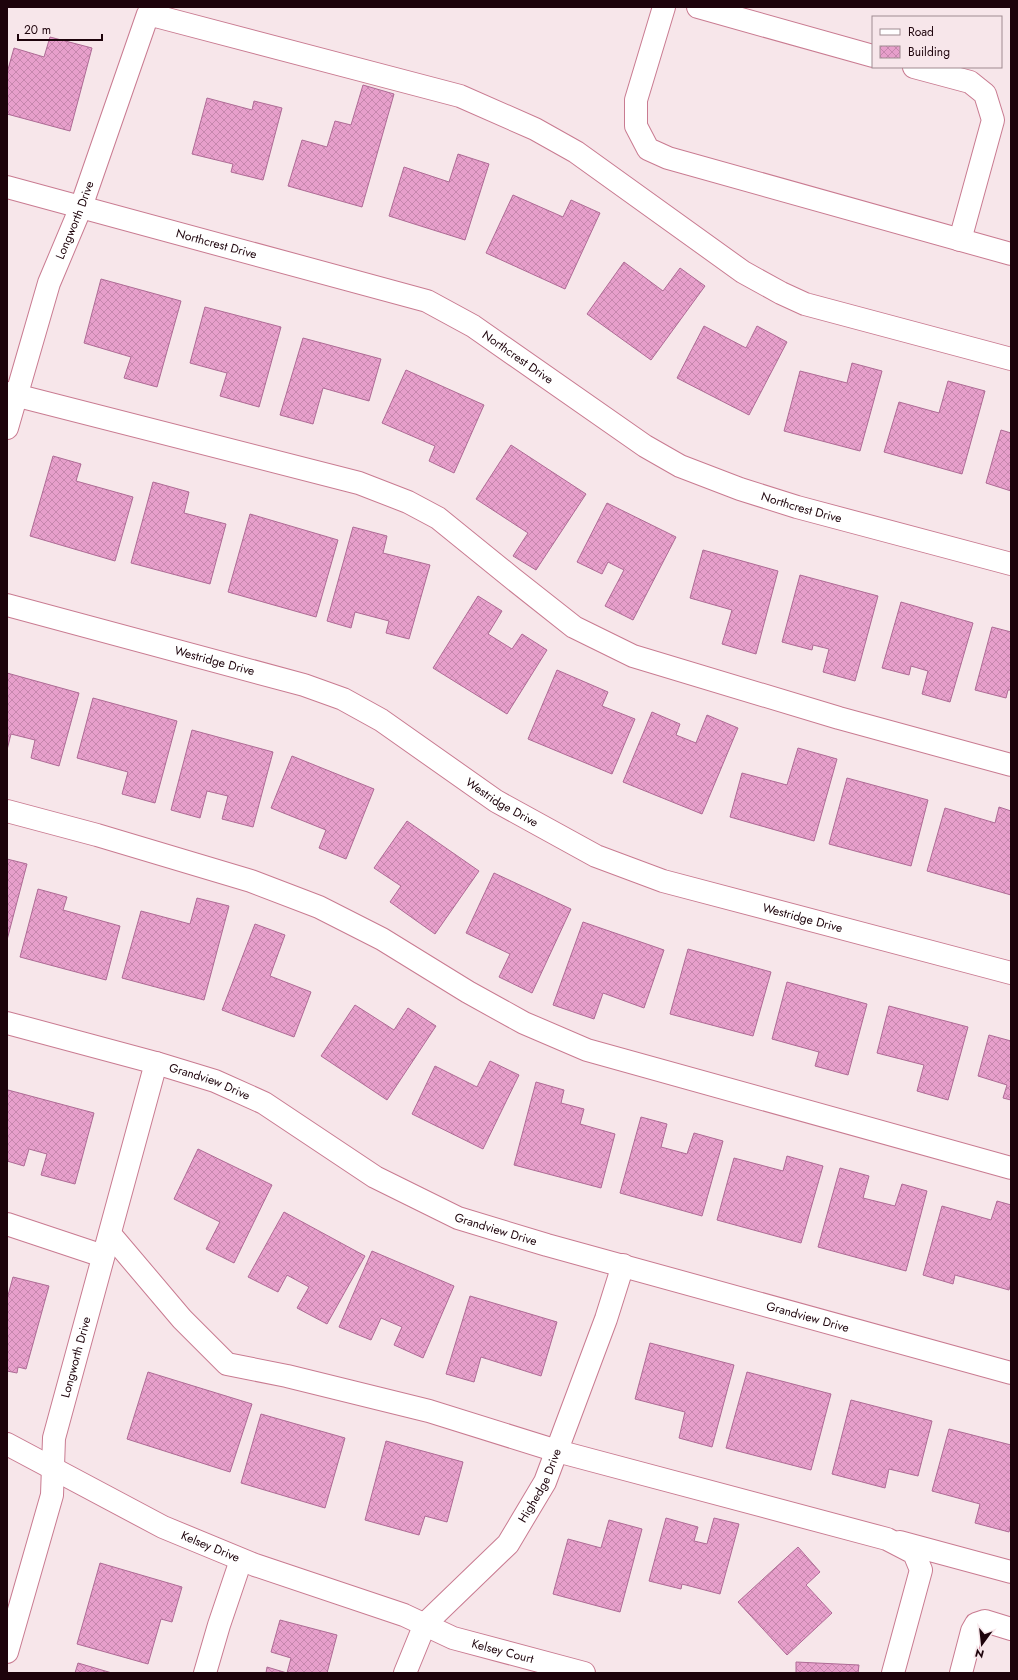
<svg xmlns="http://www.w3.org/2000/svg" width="1018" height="1680" viewBox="0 0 1018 1680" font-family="Jost,sans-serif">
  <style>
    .building { fill: url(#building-cross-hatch); stroke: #ae6b95 }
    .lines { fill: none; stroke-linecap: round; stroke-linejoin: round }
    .minor-casing { stroke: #c97b91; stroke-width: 24 }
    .minor { stroke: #fff; stroke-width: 22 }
    .labels { text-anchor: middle; stroke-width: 3; stroke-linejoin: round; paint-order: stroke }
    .street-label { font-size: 12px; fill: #1d030b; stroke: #f7e6ea }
  </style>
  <defs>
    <pattern id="building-cross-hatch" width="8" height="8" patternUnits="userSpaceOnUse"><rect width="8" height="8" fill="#e79fcb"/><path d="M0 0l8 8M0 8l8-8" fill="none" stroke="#c687ad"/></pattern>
  </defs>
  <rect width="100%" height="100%" fill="#f7e6ea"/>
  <!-- building -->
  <g class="building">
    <path d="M 50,37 L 92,48 L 70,131 L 7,114 L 7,73 L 14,48 L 44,57 Z"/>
    <path d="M 363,85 L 394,94 L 362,207 L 288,186 L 302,140 L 327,147 L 335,121 L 351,125 Z"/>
    <path d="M 207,98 L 252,110 L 254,101 L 282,108 L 263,180 L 231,172 L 233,164 L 192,154 Z"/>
    <path d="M 458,154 L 489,164 L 465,240 L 389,216 L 404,167 L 449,182 Z"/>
    <path d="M 513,195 L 563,217 L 571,200 L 600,213 L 565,289 L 486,253 Z"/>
    <path d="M 624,262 L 663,291 L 680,268 L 705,286 L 651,360 L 587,314 Z"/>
    <path d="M 101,279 L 181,301 L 157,387 L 124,378 L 131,357 L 84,343 Z"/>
    <path d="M 205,307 L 281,327 L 259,407 L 220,396 L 227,373 L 190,363 Z"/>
    <path d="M 704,326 L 746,348 L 757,326 L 787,342 L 749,415 L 677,378 Z"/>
    <path d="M 303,338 L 381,359 L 369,401 L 323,388 L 313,424 L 280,415 Z"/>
    <path d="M 852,363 L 882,371 L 860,451 L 784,431 L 800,371 L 847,383 Z"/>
    <path d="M 406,370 L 484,405 L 454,473 L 429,461 L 435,446 L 382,423 Z"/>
    <path d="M 948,381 L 985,391 L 962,474 L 884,452 L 899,402 L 939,413 Z"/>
    <path d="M 1001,430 L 1011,433 L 1011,491 L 986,483 Z"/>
    <path d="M 511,445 L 586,494 L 536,570 L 513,556 L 528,533 L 476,499 Z"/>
    <path d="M 53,456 L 81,464 L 76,481 L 133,497 L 115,561 L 30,536 Z"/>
    <path d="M 153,482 L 189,492 L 184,513 L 226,524 L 210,584 L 131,563 Z"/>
    <path d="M 607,503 L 676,537 L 633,620 L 605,606 L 624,570 L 608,562 L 602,574 L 577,562 Z"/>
    <path d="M 250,514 L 338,540 L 316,617 L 228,592 Z"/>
    <path d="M 353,527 L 387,536 L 383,553 L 430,565 L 409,639 L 386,633 L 389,621 L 355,612 L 351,628 L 327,621 Z"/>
    <path d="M 703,550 L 778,571 L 756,654 L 722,644 L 732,610 L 690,598 Z"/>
    <path d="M 800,575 L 878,596 L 855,681 L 823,672 L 829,649 L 813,645 L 812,650 L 782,642 Z"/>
    <path d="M 478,596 L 502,611 L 488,634 L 512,649 L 522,634 L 547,650 L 507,714 L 433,668 Z"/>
    <path d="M 901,602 L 973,623 L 950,702 L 922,694 L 928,671 L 911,666 L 909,675 L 882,668 Z"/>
    <path d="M 992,627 L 1011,632 L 1011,690 L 1008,690 L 1006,698 L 975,690 Z"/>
    <path d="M 557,670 L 608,692 L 602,706 L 635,719 L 612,774 L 528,739 Z"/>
    <path d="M 7,673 L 79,693 L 59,766 L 31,758 L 35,740 L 11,734 L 7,750 Z"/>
    <path d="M 93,698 L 177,721 L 155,803 L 122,794 L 128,772 L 77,758 Z"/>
    <path d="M 652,712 L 680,724 L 676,735 L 696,743 L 707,715 L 738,728 L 702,814 L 623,782 Z"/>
    <path d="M 192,730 L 273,752 L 253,827 L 222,819 L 228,796 L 207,791 L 200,818 L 171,810 Z"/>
    <path d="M 798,748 L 837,759 L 814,841 L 730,817 L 742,773 L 787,785 Z"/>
    <path d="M 292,756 L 374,789 L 346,859 L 319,848 L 326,830 L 271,808 Z"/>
    <path d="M 847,778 L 928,800 L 911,866 L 829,844 Z"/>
    <path d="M 999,807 L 1011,811 L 1011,895 L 927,871 L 945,808 L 995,823 Z"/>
    <path d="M 407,821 L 479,871 L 435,934 L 390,902 L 401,886 L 374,868 Z"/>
    <path d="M 7,859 L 27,864 L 7,940 Z"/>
    <path d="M 494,873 L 571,909 L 532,993 L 499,977 L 510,954 L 466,933 Z"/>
    <path d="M 38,889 L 67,897 L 63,910 L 120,926 L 106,980 L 20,957 Z"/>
    <path d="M 197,898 L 229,906 L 204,1000 L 122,978 L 141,911 L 190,924 Z"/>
    <path d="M 583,922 L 664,950 L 644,1008 L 603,993 L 594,1019 L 553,1005 Z"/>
    <path d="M 255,924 L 285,935 L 270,976 L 311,992 L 294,1037 L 222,1010 Z"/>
    <path d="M 688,949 L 771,972 L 753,1036 L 670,1014 Z"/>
    <path d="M 787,982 L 867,1004 L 848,1075 L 815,1066 L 819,1052 L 772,1039 Z"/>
    <path d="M 355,1005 L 394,1030 L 408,1008 L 436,1026 L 387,1100 L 321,1056 Z"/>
    <path d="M 889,1006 L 968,1027 L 948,1100 L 917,1091 L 924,1065 L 877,1053 Z"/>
    <path d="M 989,1035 L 1011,1041 L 1011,1100 L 1003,1098 L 1007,1085 L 978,1076 Z"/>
    <path d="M 490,1061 L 519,1075 L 483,1149 L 412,1114 L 435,1066 L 477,1087 Z"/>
    <path d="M 536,1082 L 564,1090 L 561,1103 L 584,1109 L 580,1124 L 615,1134 L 601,1188 L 514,1165 Z"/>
    <path d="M 8,1090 L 94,1113 L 75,1184 L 41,1175 L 47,1154 L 29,1149 L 24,1166 L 7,1161 L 7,1095 Z"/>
    <path d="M 641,1117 L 667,1124 L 661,1147 L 687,1154 L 694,1133 L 723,1141 L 702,1216 L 620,1193 Z"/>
    <path d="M 198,1149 L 272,1185 L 234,1263 L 206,1249 L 220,1222 L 174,1199 Z"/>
    <path d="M 787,1156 L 823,1166 L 801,1243 L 717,1220 L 734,1158 L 783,1171 Z"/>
    <path d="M 840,1168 L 869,1176 L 863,1198 L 895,1206 L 902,1184 L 927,1191 L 906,1271 L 818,1247 Z"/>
    <path d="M 997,1201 L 1011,1205 L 1011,1282 L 1009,1290 L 955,1275 L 953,1284 L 923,1275 L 942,1206 L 991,1220 Z"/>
    <path d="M 284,1212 L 365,1256 L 327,1324 L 297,1308 L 309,1287 L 287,1275 L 278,1292 L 248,1277 Z"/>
    <path d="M 372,1251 L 454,1286 L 423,1358 L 394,1345 L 402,1327 L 381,1318 L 371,1340 L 339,1327 Z"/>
    <path d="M 13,1277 L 49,1286 L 26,1369 L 18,1367 L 17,1373 L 7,1371 L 7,1299 Z"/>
    <path d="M 470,1296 L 557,1322 L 541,1376 L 481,1357 L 474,1382 L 446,1374 Z"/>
    <path d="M 650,1343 L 734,1365 L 712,1447 L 679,1438 L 685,1412 L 635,1399 Z"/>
    <path d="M 148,1372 L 252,1404 L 230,1472 L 127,1439 Z"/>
    <path d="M 747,1372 L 831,1394 L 811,1470 L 726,1448 Z"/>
    <path d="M 851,1400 L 932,1421 L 918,1476 L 889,1469 L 885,1488 L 832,1474 Z"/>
    <path d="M 261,1414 L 345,1438 L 325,1508 L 241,1483 Z"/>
    <path d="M 949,1429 L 1011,1445 L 1011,1523 L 1009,1532 L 975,1523 L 980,1504 L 932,1491 Z"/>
    <path d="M 386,1441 L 463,1462 L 447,1522 L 425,1516 L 419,1535 L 365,1520 Z"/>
    <path d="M 666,1518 L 698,1527 L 694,1541 L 707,1544 L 714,1518 L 739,1524 L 720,1594 L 682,1584 L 681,1589 L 649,1581 Z"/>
    <path d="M 609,1520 L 642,1529 L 620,1612 L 553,1594 L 568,1539 L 601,1548 Z"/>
    <path d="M 798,1547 L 820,1572 L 806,1585 L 832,1613 L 787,1655 L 738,1602 Z"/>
    <path d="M 100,1563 L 182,1587 L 172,1622 L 161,1619 L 148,1664 L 77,1644 Z"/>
    <path d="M 280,1620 L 337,1635 L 327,1673 L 266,1673 L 267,1667 L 287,1673 L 291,1658 L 271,1652 Z"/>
    <path d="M 796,1662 L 859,1665 L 858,1673 L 796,1673 Z"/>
    <path d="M 78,1663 L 112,1673 L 75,1673 Z"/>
  </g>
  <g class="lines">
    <defs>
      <g id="minor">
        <path d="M 664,7 L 636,100 L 636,126 L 648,149 L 668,158 L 1011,254"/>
        <path d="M 698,7 L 873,56"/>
        <path d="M 914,67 L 970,82 L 985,94 L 993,120 L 960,240"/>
        <path id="s1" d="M 7,187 L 427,301 L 473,326 L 645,446 L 680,466 L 740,489 L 797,507 L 1011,564"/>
        <path d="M 7,393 L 359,483 L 408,502 L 438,518 L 512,578 L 574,627 L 633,656 L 839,718 L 1011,765"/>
        <path id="s2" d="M 7,428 L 49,283 L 81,207 L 148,14 L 460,96 L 535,129 L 576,152 L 743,272 L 781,293 L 805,304 L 1011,359"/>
        <path id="s3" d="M 7,605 L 304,685 L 343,699 L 381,720 L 496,801 L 596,856 L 663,881 L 1011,973"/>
        <path d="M 7,811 L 97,835 L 251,881 L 319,907 L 382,939 L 468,992 L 524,1023 L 587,1050 L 1011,1168"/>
        <path id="s4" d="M 7,1023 L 156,1063 L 215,1081 L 264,1103 L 375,1177 L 458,1218 L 547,1245 L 1011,1373"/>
        <path d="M 7,1224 L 103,1256"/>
        <path d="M 110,1234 L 182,1319 L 227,1364 L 287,1376 L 429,1411 L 557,1451 L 887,1539 L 914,1553 L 921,1570 L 893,1673"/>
        <path id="s5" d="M 7,1444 L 163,1527 L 255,1565 L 404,1615 L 453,1638 L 584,1673"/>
        <path d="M 900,1542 L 1011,1572"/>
        <path id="s6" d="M 7,1652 L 52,1495 L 54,1438 L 156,1063"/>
        <path d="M 205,1673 L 219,1625 L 241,1560"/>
        <path id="s7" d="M 405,1673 L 425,1624 L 508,1544 L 545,1482 L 606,1319 L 623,1265"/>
        <path d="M 961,1673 L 972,1631 L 976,1624 L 985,1621 L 1011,1629"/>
      </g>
    </defs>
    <!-- minor casing -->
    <use href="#minor" class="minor-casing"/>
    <!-- minor -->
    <use href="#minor" class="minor"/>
  </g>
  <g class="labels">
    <!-- street labels -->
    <g class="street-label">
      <text dy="4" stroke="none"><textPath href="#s2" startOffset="219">Longworth Drive</textPath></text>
      <text dy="4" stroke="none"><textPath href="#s1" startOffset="217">Northcrest Drive</textPath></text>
      <text dy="4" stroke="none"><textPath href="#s1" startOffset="542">Northcrest Drive</textPath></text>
      <text dy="4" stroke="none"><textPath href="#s1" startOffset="866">Northcrest Drive</textPath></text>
      <text dy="4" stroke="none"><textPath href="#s3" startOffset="215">Westridge Drive</textPath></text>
      <text dy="4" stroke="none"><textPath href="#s3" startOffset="539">Westridge Drive</textPath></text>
      <text dy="4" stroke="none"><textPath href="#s3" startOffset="863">Westridge Drive</textPath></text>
      <text dy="4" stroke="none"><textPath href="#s4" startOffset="211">Grandview Drive</textPath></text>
      <text dy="4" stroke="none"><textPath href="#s4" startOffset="535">Grandview Drive</textPath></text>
      <text dy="4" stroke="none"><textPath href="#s4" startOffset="859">Grandview Drive</textPath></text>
      <text dy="4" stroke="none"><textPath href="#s6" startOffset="304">Longworth Drive</textPath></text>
      <text dy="4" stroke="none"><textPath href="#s7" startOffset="235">Highedge Drive</textPath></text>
      <text dy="4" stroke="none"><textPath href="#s5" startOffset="228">Kelsey Drive</textPath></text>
      <text dy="4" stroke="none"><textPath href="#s5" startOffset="539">Kelsey Court</textPath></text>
    </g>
  </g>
  <!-- border -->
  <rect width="1018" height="1680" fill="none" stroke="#1d030b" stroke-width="16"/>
  <!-- legend -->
  <rect x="872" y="16" width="130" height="52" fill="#f7e6ea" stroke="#a08b91"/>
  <rect x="880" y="29" width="20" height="6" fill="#ffffff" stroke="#a08b91"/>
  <text x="908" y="36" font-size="12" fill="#1d030b">Road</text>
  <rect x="880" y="46" width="20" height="12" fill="url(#building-cross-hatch)" stroke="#a08b91"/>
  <text x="908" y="56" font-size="12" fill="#1d030b">Building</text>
  <!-- north arrow -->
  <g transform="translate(982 1644) rotate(195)" stroke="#f7e6ea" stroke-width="3" paint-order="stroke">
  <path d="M0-3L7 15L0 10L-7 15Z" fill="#1d030b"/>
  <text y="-6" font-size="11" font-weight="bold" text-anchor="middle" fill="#1d030b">N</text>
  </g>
  <!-- scale -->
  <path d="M18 34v6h84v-6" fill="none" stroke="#1d030b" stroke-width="2"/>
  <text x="24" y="34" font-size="12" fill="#1d030b" stroke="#f7e6ea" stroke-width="3" paint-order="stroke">20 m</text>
</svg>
